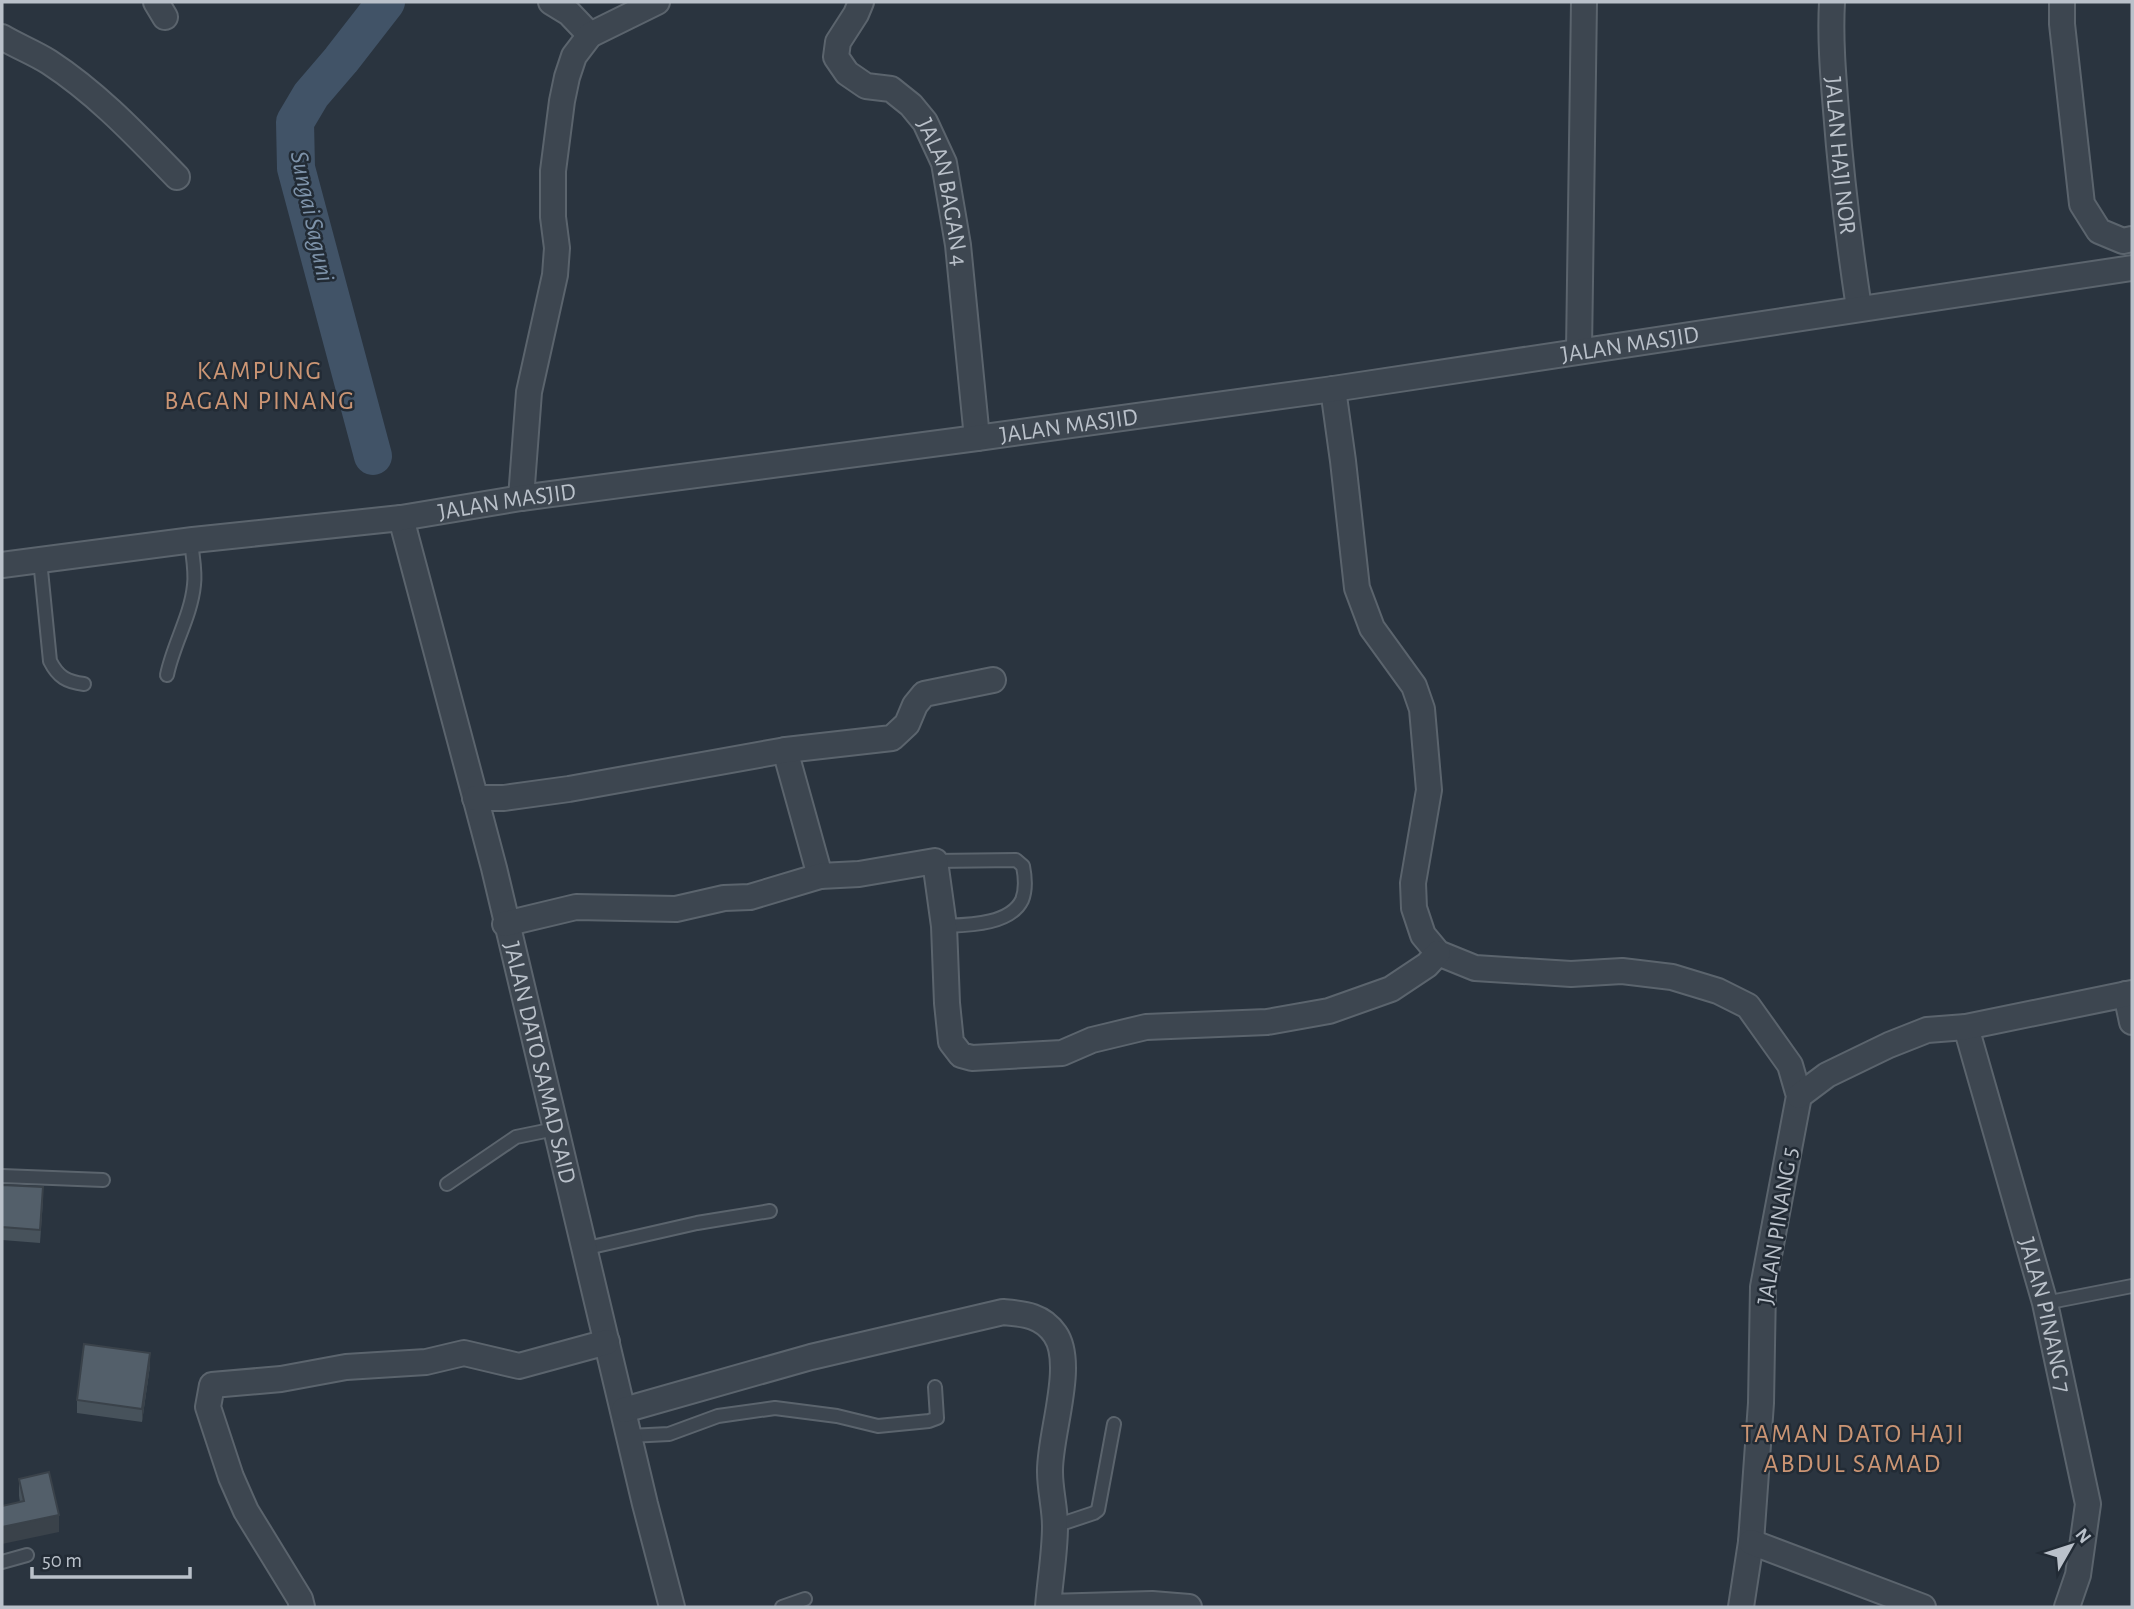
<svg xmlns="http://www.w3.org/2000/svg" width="2134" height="1609" viewBox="0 0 2134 1609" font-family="'Alegreya Sans',sans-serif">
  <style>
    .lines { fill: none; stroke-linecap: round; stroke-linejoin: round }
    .river { stroke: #415367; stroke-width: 38 }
    .lane-casing { stroke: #5b646d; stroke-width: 16 }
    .street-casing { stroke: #5b646d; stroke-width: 28 }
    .lane { stroke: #3d4650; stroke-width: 12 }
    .street { stroke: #3d4650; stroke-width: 24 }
    .wall { fill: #47525b }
    .shaded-wall { fill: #3a424a }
    .building { fill: #535f6a; stroke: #3a424a; stroke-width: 2 }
    .labels { text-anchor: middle; stroke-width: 5; stroke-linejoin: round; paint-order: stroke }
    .street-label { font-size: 24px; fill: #bac1ca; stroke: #222b35 }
    .water-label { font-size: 26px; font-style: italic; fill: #7e93aa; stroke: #222b35 }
    .neighbourhood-label { font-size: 26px; letter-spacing: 2px; fill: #cb9574; stroke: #222b35 }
  </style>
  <rect width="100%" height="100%" fill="#2a343f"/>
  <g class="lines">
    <!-- river -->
    <path class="river" d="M 373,456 L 296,168 L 295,122 L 311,95 L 341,60 L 386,2"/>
    <defs>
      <g id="lane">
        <path d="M 40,560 L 50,661 C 58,677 67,682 84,684"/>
        <path d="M 167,675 C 173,645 191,616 194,585 C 196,571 192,554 191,540"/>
        <path d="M 935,861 L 1016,860 L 1023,866 C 1025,876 1026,890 1022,900 C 1010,925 967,925 944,926"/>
        <path d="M 2,1176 L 103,1180"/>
        <path d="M 447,1184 L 516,1137 L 555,1129"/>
        <path d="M 583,1249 L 697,1223 L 770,1211"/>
        <path d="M 2045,1303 L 2132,1286"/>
        <path d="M 629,1436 L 669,1434 L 718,1416 L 775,1408 L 837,1416 L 878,1426 L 929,1421 L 937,1418 L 935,1387"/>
        <path d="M 1055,1526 L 1094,1513 L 1098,1510 L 1114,1424"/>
        <path d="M 2,1562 L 27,1555"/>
        <path d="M 782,1607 L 805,1599"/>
      </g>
      <g id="street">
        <path d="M 156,2 L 165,17"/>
        <path d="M 551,2 L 569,13 L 590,35"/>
        <path id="s1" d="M 861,2 L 856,14 L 838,42 L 836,57 L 847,73 L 866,86 L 891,89 L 911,105 L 925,122 L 944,163 L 958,245 L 977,438"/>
        <path id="s2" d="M 1832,2 C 1830,38 1833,74 1836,110 C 1841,177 1849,242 1859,308"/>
        <path d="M 2062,2 L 2062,24 L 2082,204 L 2099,231 L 2123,241 L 2132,239"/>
        <path d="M 2,37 C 17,46 35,53 49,62 C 98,94 137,136 177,177"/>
        <path d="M 1579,351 L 1584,2"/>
        <path d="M 1333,389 L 1343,461 L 1357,588 L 1372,628 L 1414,686 L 1422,709 L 1429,790 L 1413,883 L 1414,908 L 1423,935 L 1438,953 L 1475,968 L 1571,974 L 1622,971 L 1672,977 L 1718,991 L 1748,1006 L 1790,1065 L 1799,1096 L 1763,1287 L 1761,1403 L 1751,1542 L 1741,1607"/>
        <path d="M 521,498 L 529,392 L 555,275 L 557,248 L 553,217 L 553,171 L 562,101 L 567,77 L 574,56 L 590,35 L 657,2"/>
        <path id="s3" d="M 401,518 L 494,868 L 645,1504 L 672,1607"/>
        <path id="s4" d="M 2,565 L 193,540 L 401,518 L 521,498 L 977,438 L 1333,389 L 2132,268"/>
        <path d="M 785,750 L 820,876"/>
        <path d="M 475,798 L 504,798 L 569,789 L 786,750 L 892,738 L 907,724 L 915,705 L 924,694 L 993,680"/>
        <path d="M 505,924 L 576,907 L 676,909 L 724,898 L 750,897 L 820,876 L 859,874 L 935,861 L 944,926 L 947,1003 L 951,1042 L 961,1055 L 972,1058 L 1062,1053 L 1092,1040 L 1146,1027 L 1267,1022 L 1329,1011 L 1391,989 L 1427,965 L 1438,953"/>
        <path d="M 2126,994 L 2132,1022"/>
        <path id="s5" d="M 1966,1027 L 2045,1303 L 2088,1504 L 2078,1575 L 2067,1607"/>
        <path d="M 1799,1096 L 1827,1075 L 1889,1045 L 1927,1030 L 1966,1027 L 2132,993"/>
        <path d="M 624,1410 L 811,1357 L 1003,1312 C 1024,1314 1042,1315 1055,1334 C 1076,1364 1049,1436 1050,1472 C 1050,1490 1055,1508 1055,1526 C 1055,1553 1050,1580 1048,1607 L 1152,1604 L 1189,1607"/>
        <path d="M 1751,1542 L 1923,1607"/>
        <path d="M 302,1607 L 300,1599 L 246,1511 L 231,1477 L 208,1407 L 212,1385 L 281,1379 L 346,1367 L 426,1362 L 464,1353 L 519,1366 L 607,1342"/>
      </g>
    </defs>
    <!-- lane casing -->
    <use href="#lane" class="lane-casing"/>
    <!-- street casing -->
    <use href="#street" class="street-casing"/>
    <!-- lane -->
    <use href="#lane" class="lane"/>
    <!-- street -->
    <use href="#street" class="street"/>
  </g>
  <!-- wall -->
  <g class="wall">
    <path d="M 2,1185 L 43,1200 L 40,1243 L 2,1240 Z"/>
    <path d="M 150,1366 L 142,1422 L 77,1413 L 77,1400 Z"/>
    <path d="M 19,1479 L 59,1532 L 20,1502 L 19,1496 Z"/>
  </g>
  <!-- shaded-wall -->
  <g class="shaded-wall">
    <path d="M 150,1353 L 150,1366 L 142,1422 L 142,1409 Z"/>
    <path d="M 59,1515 L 59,1532 L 2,1544 L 2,1527 Z"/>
  </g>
  <!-- building -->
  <g class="building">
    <path d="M 2,1185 L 43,1187 L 40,1230 L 2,1227 Z"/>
    <path d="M 84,1344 L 150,1353 L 142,1409 L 77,1400 Z"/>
    <path d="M 49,1472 L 59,1515 L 2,1527 L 2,1506 L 24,1501 L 19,1479 Z"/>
  </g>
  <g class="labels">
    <!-- street labels -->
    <g class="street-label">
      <text dy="8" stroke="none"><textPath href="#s2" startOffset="154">JALAN HAJI NOR</textPath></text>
      <text dy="8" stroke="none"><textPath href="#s1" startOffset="250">JALAN BAGAN 4</textPath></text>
      <text dy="8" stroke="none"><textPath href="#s4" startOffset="1643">JALAN MASJID</textPath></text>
      <text dy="8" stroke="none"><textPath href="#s4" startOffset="1076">JALAN MASJID</textPath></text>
      <text dy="8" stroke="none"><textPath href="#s4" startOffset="509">JALAN MASJID</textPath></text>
      <text dy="8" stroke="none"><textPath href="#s3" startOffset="562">JALAN DATO SAMAD SAID</textPath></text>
      <text transform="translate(1777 1226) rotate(-81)" y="8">JALAN PINANG 5</text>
      <text dy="8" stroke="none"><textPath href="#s5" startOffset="299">JALAN PINANG 7</textPath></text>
    </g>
    <!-- water labels -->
    <g class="water-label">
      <text transform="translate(313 216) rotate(78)" y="9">Sungai Saguni</text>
    </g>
    <!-- neighbourhood labels -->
    <g class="neighbourhood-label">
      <text x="260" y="379">KAMPUNG<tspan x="260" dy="30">BAGAN PINANG</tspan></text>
      <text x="1853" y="1442">TAMAN DATO HAJI<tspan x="1853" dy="30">ABDUL SAMAD</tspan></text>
    </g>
  </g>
  <!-- border -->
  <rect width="2134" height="1609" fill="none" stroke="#bac1ca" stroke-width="7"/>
  <!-- north arrow -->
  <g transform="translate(2071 1546) rotate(51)" stroke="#222b35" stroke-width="5" paint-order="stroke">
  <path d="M0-5L12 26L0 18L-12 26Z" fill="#bac1ca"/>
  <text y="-10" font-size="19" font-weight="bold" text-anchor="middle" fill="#bac1ca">N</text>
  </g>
  <!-- scale -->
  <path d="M32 1567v10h158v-10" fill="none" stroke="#bac1ca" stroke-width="3.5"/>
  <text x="42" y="1567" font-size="21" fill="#bac1ca" stroke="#222b35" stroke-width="5" paint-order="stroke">50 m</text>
</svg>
